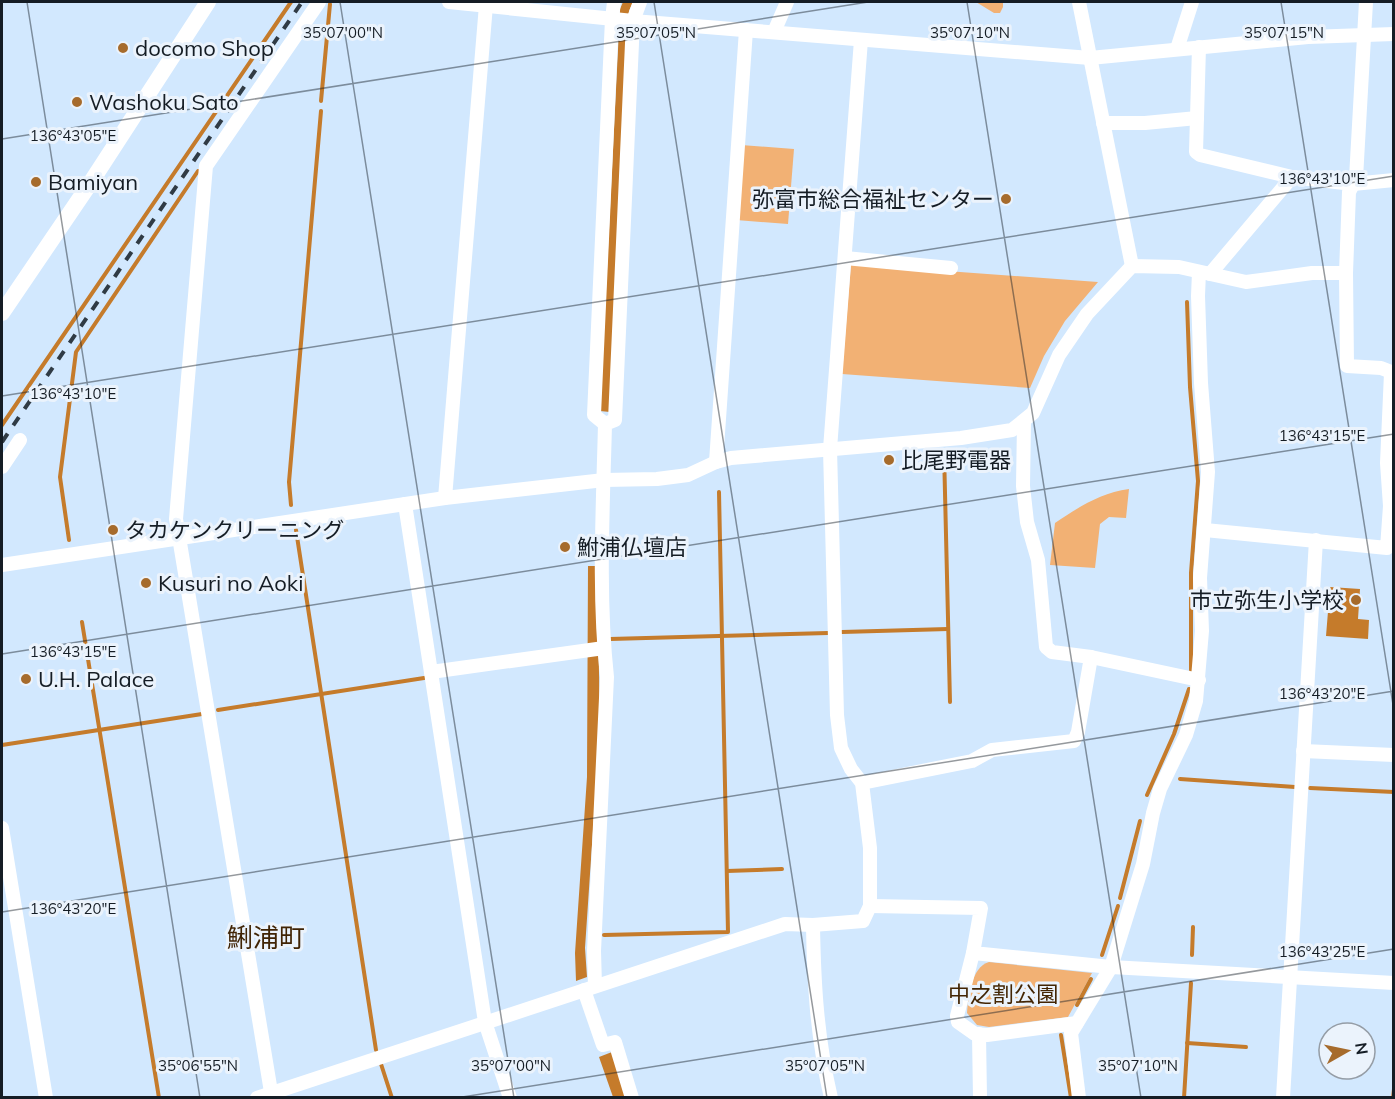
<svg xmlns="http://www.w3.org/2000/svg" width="1395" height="1099" viewBox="0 0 1395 1099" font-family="Mulish,'Noto Sans JP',sans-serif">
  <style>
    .green { fill: #f2b174 }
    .water { fill: #c57b2b }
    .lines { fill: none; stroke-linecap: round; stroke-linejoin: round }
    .stream { stroke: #c57b2b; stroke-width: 4 }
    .minor { stroke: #fff; stroke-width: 14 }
    .major { stroke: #fff; stroke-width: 16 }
    .rail { stroke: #303b45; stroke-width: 4; stroke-dasharray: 10 10; stroke-linecap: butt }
    .ticks { fill: none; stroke: #151d25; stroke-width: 1.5; stroke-opacity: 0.45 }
    .poi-dot { fill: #a66b2c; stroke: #ebf3fc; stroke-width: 2 }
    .labels { text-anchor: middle; stroke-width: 6; stroke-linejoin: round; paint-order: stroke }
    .poi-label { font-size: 22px; fill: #151d25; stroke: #ebf3fc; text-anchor: start }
    .park-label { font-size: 22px; fill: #432503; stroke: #ebf3fc }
    .quarter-label { font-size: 26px; fill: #402405; stroke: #ebf3fc }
    .ticks-label { font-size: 15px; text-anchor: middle; fill: #151d25; stroke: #ebf3fc; stroke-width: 6; stroke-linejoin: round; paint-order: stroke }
  </style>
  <rect width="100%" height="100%" fill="#d2e8fe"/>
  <!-- green -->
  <g class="green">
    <path d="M 976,2 L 1003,2 L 1003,7 L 1000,13 L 994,13 Z"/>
    <path d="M 741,145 L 794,149 L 788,224 L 736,220 Z"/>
    <path d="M 851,264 L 1098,282 L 1065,321 L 1044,356 L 1030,388 L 842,374 Z"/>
    <path d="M 1129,489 L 1126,518 L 1109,517 L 1100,524 L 1095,568 L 1050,565 L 1055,523 C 1079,507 1100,493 1129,489 Z"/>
    <path d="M 989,962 L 1092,973 L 1068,1017 L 989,1027 L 977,1025 L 967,1013 C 968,998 971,967 989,962 Z"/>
  </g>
  <!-- water -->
  <g class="water">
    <path d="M 623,2 L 633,2 L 629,11 L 628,32 L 610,412 L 600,411 L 620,9 Z"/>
    <path d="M 588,566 L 597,566 L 600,726 L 585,948 L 587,977 L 576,981 L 575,953 L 587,777 Z"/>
    <path d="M 1330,587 L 1360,589 L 1358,619 L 1369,620 L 1368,639 L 1326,636 Z"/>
    <path d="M 612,1052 L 627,1097 L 613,1097 L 599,1057 Z"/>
  </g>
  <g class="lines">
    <!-- stream -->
    <g class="stream">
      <path d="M 321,101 L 330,4"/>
      <path d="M 1187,302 L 1190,387 L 1198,481 L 1191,573 L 1191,670"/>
      <path d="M 2,425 L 291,2"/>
      <path d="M 944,451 L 950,702"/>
      <path d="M 291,505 L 289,482 L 321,111"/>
      <path d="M 296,530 L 376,1050"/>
      <path d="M 69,540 L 60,477 L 76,352 L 198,171"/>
      <path d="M 82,622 L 159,1098"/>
      <path d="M 842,632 L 948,629"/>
      <path d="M 610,639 L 828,633"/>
      <path d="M 218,710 L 424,678"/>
      <path d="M 2,745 L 202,714"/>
      <path d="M 1180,779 L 1295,787"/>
      <path d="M 1310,788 L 1394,792"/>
      <path d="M 1147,795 L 1174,734 L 1189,689"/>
      <path d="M 727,871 L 782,869"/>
      <path d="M 1120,898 L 1140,821"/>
      <path d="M 604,935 L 728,932 L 719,492"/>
      <path d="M 1102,955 L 1118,906"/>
      <path d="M 1192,955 L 1193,927"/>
      <path d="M 1077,1005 L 1091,979"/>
      <path d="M 1061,1035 L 1071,1098"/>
      <path d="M 1187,1043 L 1246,1047"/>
      <path d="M 381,1064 L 392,1098"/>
      <path d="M 1184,1098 L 1191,983"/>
      <path d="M 1393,1098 L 1394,1089"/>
    </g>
    <!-- minor -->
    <g class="minor">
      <path d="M 449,2 L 633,21 L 1090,58 L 1308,37 L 1394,34"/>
      <path d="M 1079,2 L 1132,266"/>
      <path d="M 774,32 L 787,2"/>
      <path d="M 1199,47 L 1196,152 L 1200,155 L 1292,177 L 1353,184 L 1394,180"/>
      <path d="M 1177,49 L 1192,2"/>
      <path d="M 1103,123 L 1145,123 L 1197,118"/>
      <path d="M 845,258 L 951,268"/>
      <path d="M 1346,273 L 1349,192 L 1356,178 L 1366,2"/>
      <path d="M 1210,274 L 1292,177"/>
      <path d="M 1024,422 L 1023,486 L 1027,522 L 1038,560 L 1046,647 L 1052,652 L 1091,657 L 1199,680"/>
      <path d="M 605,424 L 594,415 L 612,19 L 614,2"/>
      <path d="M 716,462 L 746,30"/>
      <path d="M 2,467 L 20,440"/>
      <path d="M 445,498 L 486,5"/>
      <path d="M 405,504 L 485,1022 L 510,1098"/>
      <path d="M 1205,530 L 1387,548 L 1390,506 L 1387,463 L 1391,373"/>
      <path d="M 2,565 L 445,498 L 604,480 L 657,479 L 688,475 L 716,462 L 731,458 L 961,438 L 1012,430 L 1033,413 L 1059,355 L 1087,314 L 1132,266 L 1179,267 L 1246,282 L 1312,273 L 1346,273 L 1347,366 L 1381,368 L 1394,373"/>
      <path d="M 431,672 L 604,648"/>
      <path d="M 1303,751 L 1394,755"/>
      <path d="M 862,783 L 972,761 L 992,750 L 1074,741 L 1078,732 L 1091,657"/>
      <path d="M 2,828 L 46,1098"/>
      <path d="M 870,906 L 981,908 L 973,953 L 1111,967 L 1394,983"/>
      <path d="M 813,925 C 814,985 817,1038 831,1098"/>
      <path d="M 973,953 L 957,1016 L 958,1022 L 975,1034 L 987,1035 L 1077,1023"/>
      <path d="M 595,986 L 594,951 L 607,677 C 598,594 603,507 605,424 L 615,420 L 633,21 L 640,2"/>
      <path d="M 584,990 L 603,1045 L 615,1042 L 632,1098"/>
      <path d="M 979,1034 L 980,1098"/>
      <path d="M 257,1098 L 785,924 L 813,925 L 863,921 L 870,906 L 870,848 L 862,783 L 851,769 L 841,748 L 837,715 L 830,449 L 861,40"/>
      <path d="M 272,1098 L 176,519 L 206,166 L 319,2"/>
      <path d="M 1079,1098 L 1071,1033 L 1111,967 L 1143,864 L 1153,813 L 1160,789 L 1186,735 L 1196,701 L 1202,631 L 1200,578 L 1208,472 L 1201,383 L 1198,296 L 1199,272"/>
      <path d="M 1283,1098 L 1316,540"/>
    </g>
    <!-- major -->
    <path class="major" d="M 2,313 L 93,179 L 208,2"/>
    <!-- rail -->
    <path class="rail" d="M 2,442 L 302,2"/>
  </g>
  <!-- ticks -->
  <path class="ticks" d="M 27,2 L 200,1098M 340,2 L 514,1098M 654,2 L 827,1098M 967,2 L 1141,1098M 1281,2 L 1394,711M 2,139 L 868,2M 2,396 L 1394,176M 2,654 L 1394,434M 2,912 L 1394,691M 456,1098 L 1394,949"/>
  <!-- markers -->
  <g class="poi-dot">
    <circle cx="123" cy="48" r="6"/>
    <circle cx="77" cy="102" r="6"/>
    <circle cx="36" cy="182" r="6"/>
    <circle cx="1006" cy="199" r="6"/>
    <circle cx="889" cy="460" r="6"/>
    <circle cx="113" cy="530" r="6"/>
    <circle cx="565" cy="547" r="6"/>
    <circle cx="146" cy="583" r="6"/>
    <circle cx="1356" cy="600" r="6"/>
    <circle cx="26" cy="679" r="6"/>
  </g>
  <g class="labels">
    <!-- poi labels -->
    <g class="poi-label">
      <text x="135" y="56">docomo Shop</text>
      <text x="89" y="110">Washoku Sato</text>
      <text x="48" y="190">Bamiyan</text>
      <text x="994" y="207" text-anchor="end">弥富市総合福祉センター</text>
      <text x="901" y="468">比尾野電器</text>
      <text x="125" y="538">タカケンクリーニング</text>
      <text x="577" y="555">鮒浦仏壇店</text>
      <text x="158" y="591">Kusuri no Aoki</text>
      <text x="1344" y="608" text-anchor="end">市立弥生小学校</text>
      <text x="38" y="687">U.H. Palace</text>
    </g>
    <!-- park labels -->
    <g class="park-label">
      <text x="1003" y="1002">中之割公園</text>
    </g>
    <!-- quarter labels -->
    <g class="quarter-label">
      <text x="266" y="947">鯏浦町</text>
    </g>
  </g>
  <g class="ticks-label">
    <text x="343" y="38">35°07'00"N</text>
    <text x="656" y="38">35°07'05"N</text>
    <text x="970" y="38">35°07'10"N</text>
    <text x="1284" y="38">35°07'15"N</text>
    <text x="73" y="141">136°43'05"E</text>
    <text x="1322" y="184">136°43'10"E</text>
    <text x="73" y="399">136°43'10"E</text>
    <text x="1322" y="441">136°43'15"E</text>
    <text x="73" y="657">136°43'15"E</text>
    <text x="1322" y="699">136°43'20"E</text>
    <text x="73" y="914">136°43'20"E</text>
    <text x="1322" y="957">136°43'25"E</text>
    <text x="198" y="1071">35°06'55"N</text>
    <text x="511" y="1071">35°07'00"N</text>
    <text x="825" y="1071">35°07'05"N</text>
    <text x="1138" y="1071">35°07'10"N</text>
  </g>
  <!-- border -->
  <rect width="1395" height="1099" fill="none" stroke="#151d25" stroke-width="6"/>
  <!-- north arrow -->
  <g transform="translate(1347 1051) rotate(81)"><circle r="28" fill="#ebf3fc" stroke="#959da6" stroke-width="1.5"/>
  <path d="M0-4.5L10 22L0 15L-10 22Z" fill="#a66b2c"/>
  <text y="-9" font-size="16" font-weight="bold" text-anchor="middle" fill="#151d25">N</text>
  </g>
</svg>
